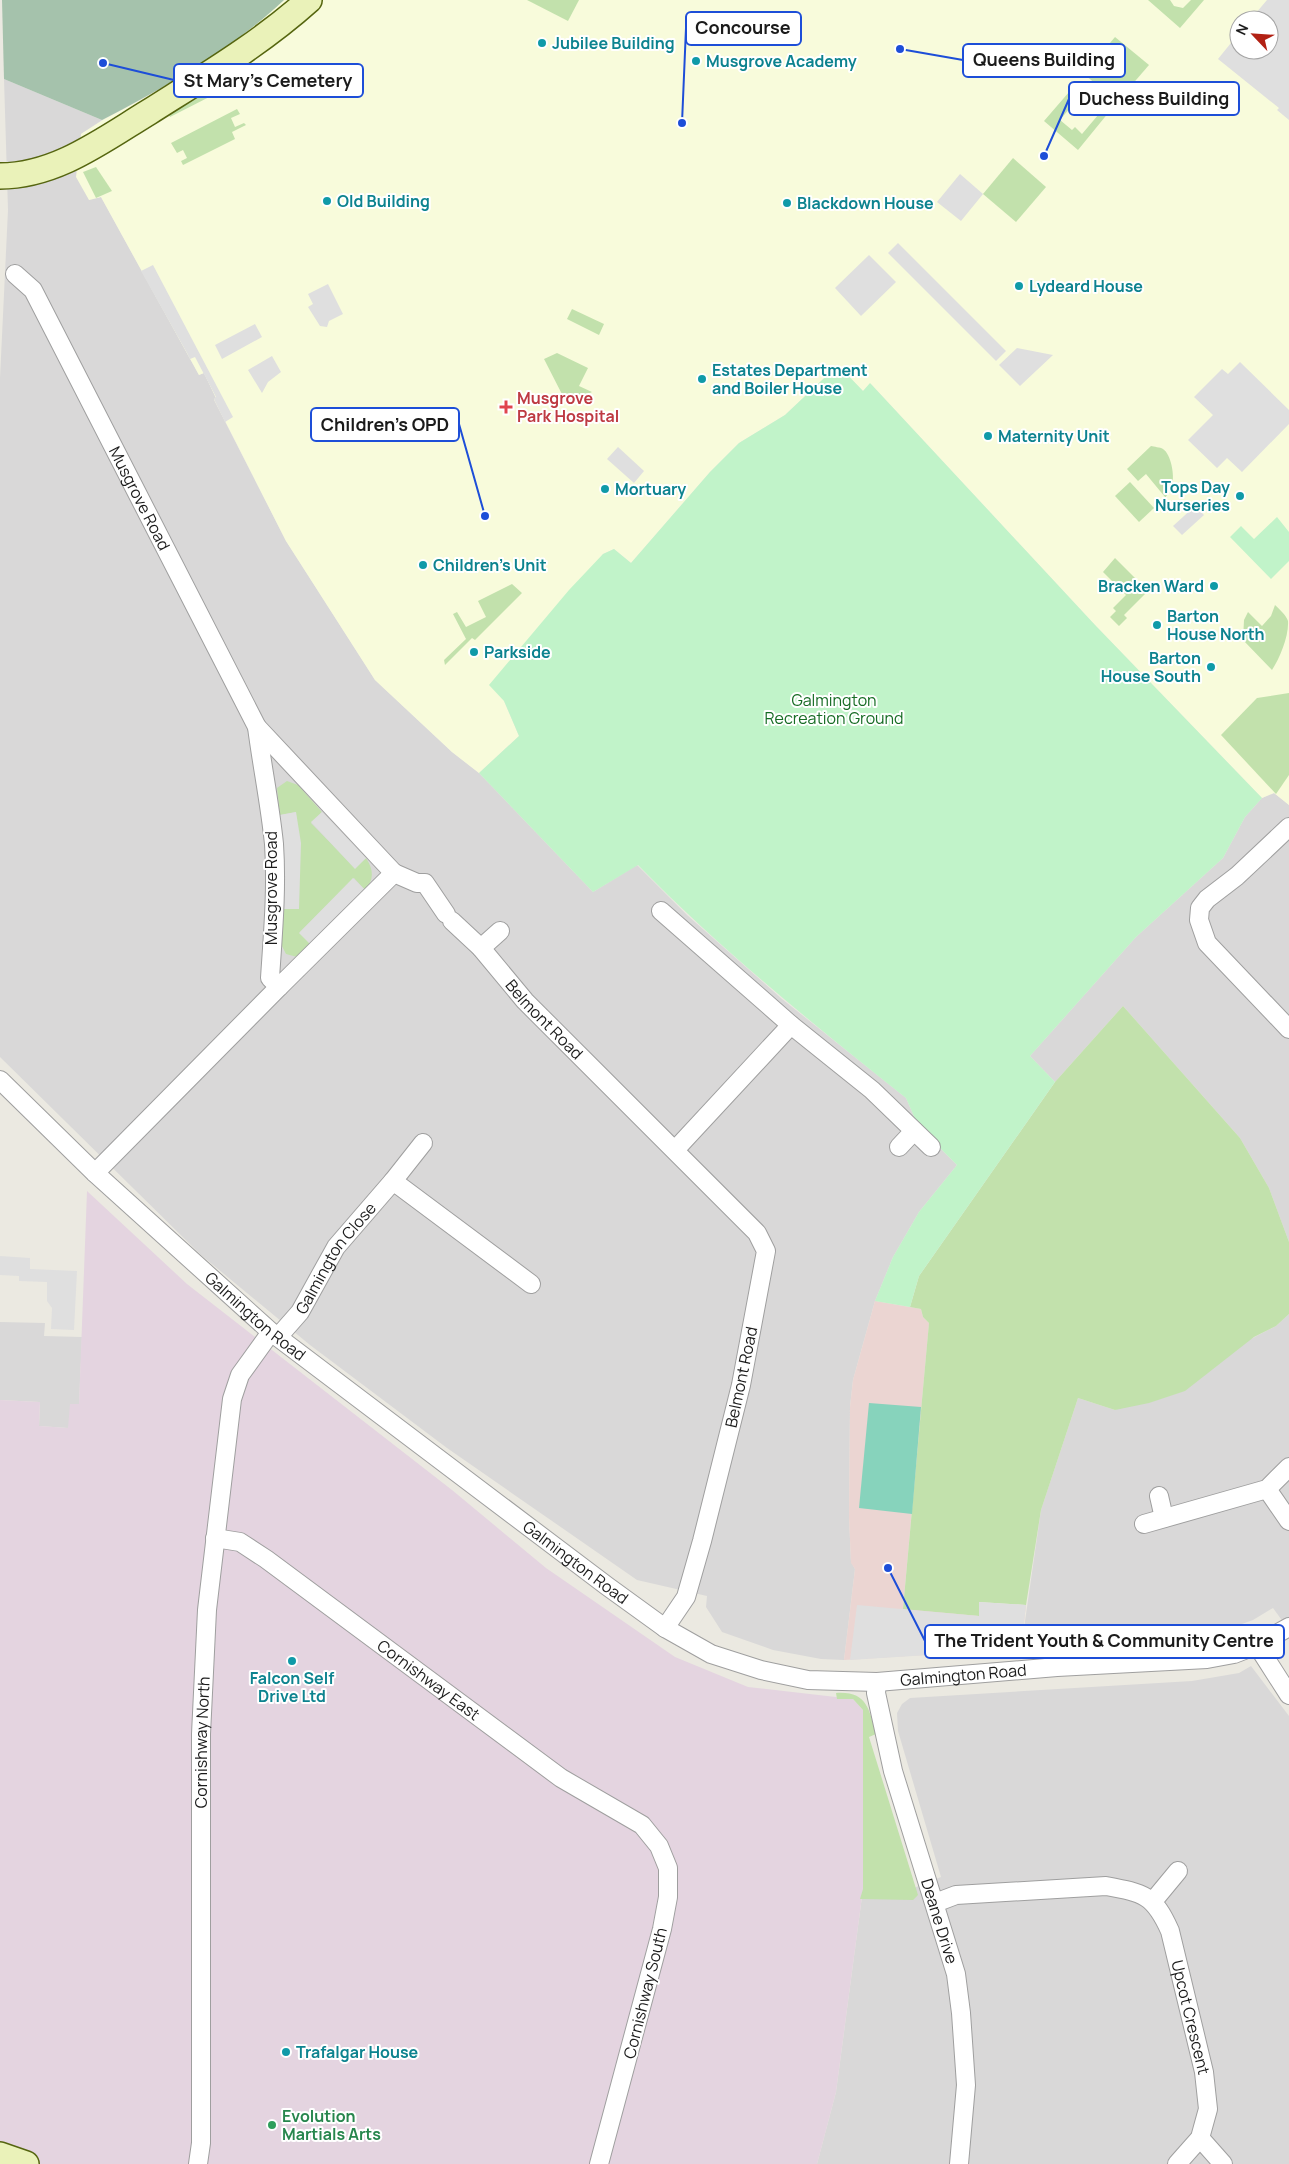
<svg xmlns="http://www.w3.org/2000/svg" width="1289" height="2164" viewBox="0 0 1289 2164" font-family="Manrope,sans-serif">
  <style>
    .residential { fill: #d9d8d8 }
    .commercial { fill: #ebd5d2 }
    .industrial { fill: #e4d4e0 }
    .education { fill: #f8fbdb; fill-rule: evenodd }
    .grass { fill: #c2e1ac }
    .cemetery { fill: #a5c2ac }
    .park { fill: #c1f3c9 }
    .pitch { fill: #87d3bc }
    .parking { fill: #dfdfdf }
    .lines { fill: none; stroke-linecap: round; stroke-linejoin: round }
    .street-casing { stroke: #9f9f9f; stroke-width: 20 }
    .secondary-casing { stroke: #55650f; stroke-width: 28 }
    .street { stroke: #fff; stroke-width: 18 }
    .secondary { stroke: #eaf2b9; stroke-width: 25 }
    .culture-dot { fill: #0f9aa8; stroke: #fff; stroke-width: 2 }
    .health-dot { fill: #e0444e; stroke: #fff; stroke-width: 2 }
    .leisure-dot { fill: #2e9e5b; stroke: #fff; stroke-width: 2 }
    .labels { text-anchor: middle; stroke-width: 4; stroke-linejoin: round; paint-order: stroke }
    .culture-label { font-size: 16px; font-weight: bold; fill: #0d838f; stroke: #fff; text-anchor: start }
    .health-label { font-size: 16px; font-weight: bold; fill: #be3a42; stroke: #fff; text-anchor: start }
    .street-label { font-size: 16px; fill: #1b1b1b; stroke: #fff }
    .park-label { font-size: 16px; fill: #166c24; stroke: #fff }
    .leisure-label { font-size: 16px; font-weight: bold; fill: #27864d; stroke: #fff; text-anchor: start }
    .leader { fill: none; stroke: #1d4ed8; stroke-width: 2 }
    .callout-dot { fill: #1d4ed8; stroke: #fff; stroke-width: 2 }
    .callout { fill: #fff; stroke: #1d4ed8; stroke-width: 2 }
    .callout-label { font-size: 18px; text-anchor: middle; font-weight: bold; fill: #1b1b1b }
  </style>
  <rect width="100%" height="100%" fill="#ebe9e1"/>
  <!-- residential -->
  <g class="residential">
    <path d="M 4,79 L 102,120 L 81,134 L 89,200 L 101,197 L 199,375 L 204,373 L 216,398 L 214,400 L 286,541 L 375,680 L 452,752 L 479,773 L 593,892 L 637,865 L 687,915 L 782,999 L 906,1098 L 916,1121 L 936,1138 L 935,1143 L 957,1165 L 919,1212 L 893,1257 L 875,1301 L 853,1380 L 850,1407 L 849,1517 L 851,1562 L 855,1569 L 844,1660 L 821,1659 L 773,1650 L 722,1632 L 706,1607 L 707,1596 L 637,1580 L 447,1448 L 310,1345 L 201,1255 L 0,1057 L 0,378 L 8,210 Z"/>
    <path d="M 1274,793 L 1289,805 L 1289,1242 L 1269,1188 L 1240,1138 L 1123,1006 L 1055,1082 L 1030,1056 L 1136,937 L 1223,858 L 1245,817 L 1262,798 Z"/>
    <path d="M 1289,1314 L 1289,1630 L 1273,1608 L 1253,1620 L 1214,1634 L 1021,1649 L 1041,1510 L 1078,1398 L 1115,1410 L 1276,1326 Z"/>
    <path d="M 0,1322 L 45,1323 L 44,1336 L 82,1337 L 79,1404 L 68,1428 L 39,1426 L 40,1402 L 0,1400 Z"/>
    <path d="M 1251,1666 L 1289,1716 L 1289,2164 L 817,2164 L 836,2092 L 863,1889 L 909,1890 L 941,1877 L 898,1731 L 897,1713 L 902,1704 L 910,1698 L 1192,1681 L 1239,1673 Z"/>
  </g>
  <!-- commercial -->
  <path class="commercial" d="M 875,1301 L 921,1309 L 923,1317 L 929,1323 L 903,1608 L 979,1616 L 1026,1605 L 1021,1649 L 844,1660 L 855,1569 L 851,1563 L 849,1517 L 850,1407 L 853,1380 Z"/>
  <!-- industrial -->
  <path class="industrial" d="M 87,1191 L 187,1284 L 452,1490 L 546,1568 L 675,1657 L 748,1687 L 853,1699 L 863,1710 L 863,1889 L 836,2092 L 817,2164 L 0,2164 L 0,1400 L 40,1402 L 39,1426 L 68,1428 L 70,1404 L 79,1404 Z"/>
  <!-- education -->
  <path class="education" d="M 284,0 L 1289,0 L 1289,805 L 1274,793 L 1262,798 L 1095,625 L 871,384 L 863,391 L 838,365 L 785,415 L 739,443 L 710,472 L 631,563 L 614,549 L 603,554 L 504,701 L 519,736 L 479,773 L 452,752 L 375,680 L 286,541 L 214,399 L 216,398 L 204,373 L 199,375 L 101,197 L 89,200 L 76,177 L 81,134 L 103,120 L 161,89 L 228,47 ZM 1239,20 L 1269,20 L 1269,50 L 1239,50 Z"/>
  <!-- grass -->
  <g class="grass">
    <path d="M 527,0 L 579,0 L 568,21 Z"/>
    <path d="M 1148,0 L 1170,0 L 1174,6 L 1183,8 L 1191,0 L 1204,0 L 1180,28 Z"/>
    <path d="M 1115,37 L 1149,65 L 1117,102 L 1084,74 Z"/>
    <path d="M 210,82 L 215,91 L 220,88 L 221,91 L 170,117 L 167,110 Z"/>
    <path d="M 1076,84 L 1084,91 L 1060,120 L 1072,130 L 1075,127 L 1082,134 L 1104,108 L 1109,112 L 1078,150 L 1044,121 Z"/>
    <path d="M 237,109 L 240,114 L 231,118 L 235,127 L 244,123 L 246,125 L 232,132 L 235,139 L 183,165 L 181,161 L 187,158 L 183,150 L 177,153 L 171,143 Z"/>
    <path d="M 1013,158 L 1046,187 L 1016,222 L 983,194 Z"/>
    <path d="M 96,167 L 112,191 L 96,198 L 83,172 Z"/>
    <path d="M 572,309 L 604,324 L 599,335 L 567,319 Z"/>
    <path d="M 557,353 L 588,368 L 579,386 L 592,392 L 567,404 L 544,359 Z"/>
    <path d="M 1151,446 C 1154,447 1160,447 1163,449 C 1171,454 1175,476 1172,485 C 1169,493 1165,499 1159,504 L 1165,497 L 1146,474 L 1138,481 L 1127,469 Z"/>
    <path d="M 1130,482 L 1154,508 L 1139,522 L 1115,496 Z"/>
    <path d="M 1115,558 L 1148,591 L 1124,615 L 1127,618 L 1119,626 L 1110,617 L 1116,611 L 1113,608 L 1126,595 L 1103,572 Z"/>
    <path d="M 512,584 L 522,593 L 475,640 L 472,638 L 445,665 L 444,660 L 466,639 L 453,614 L 457,612 L 466,627 L 486,617 L 478,601 Z"/>
    <path d="M 1275,605 C 1279,609 1286,615 1288,621 C 1289,636 1280,658 1272,670 L 1243,640 L 1244,620 L 1248,612 L 1262,626 L 1271,616 Z"/>
    <path d="M 1289,693 L 1289,775 L 1276,794 L 1221,735 L 1257,698 Z"/>
    <path d="M 287,781 L 298,785 L 322,812 L 311,823 L 355,868 L 366,858 C 374,870 374,880 365,890 L 354,878 L 300,932 L 310,944 L 297,957 L 286,954 L 281,944 L 284,909 L 299,909 L 296,812 L 280,815 L 277,788 Z"/>
    <path d="M 1123,1006 L 1240,1138 L 1269,1188 L 1289,1242 L 1289,1314 L 1276,1326 L 1254,1337 L 1185,1391 L 1149,1403 L 1115,1410 L 1078,1398 L 1041,1510 L 1026,1605 L 979,1602 L 979,1616 L 903,1609 L 929,1323 L 923,1317 L 921,1309 L 910,1307 L 919,1276 L 1055,1082 Z"/>
    <path d="M 836,1693 C 867,1691 869,1709 876,1734 L 869,1737 L 918,1895 L 913,1900 L 860,1899 L 863,1889 L 863,1710 L 853,1699 L 837,1699 Z"/>
  </g>
  <!-- cemetery -->
  <path class="cemetery" d="M 2,0 L 284,0 C 231,50 167,86 102,120 L 4,79 Z"/>
  <!-- park -->
  <g class="park">
    <path d="M 838,365 L 863,391 L 870,383 L 1095,625 L 1262,798 L 1245,817 L 1223,858 L 1136,937 L 1030,1056 L 1055,1082 L 919,1276 L 910,1307 L 875,1301 L 893,1257 L 919,1212 L 957,1165 L 935,1143 L 936,1138 L 916,1121 L 906,1098 C 813,1024 721,950 638,865 L 593,892 L 479,773 L 519,736 L 504,701 L 489,685 L 569,590 L 603,554 L 614,549 L 631,563 L 710,472 L 739,443 L 785,415 Z"/>
    <path d="M 1277,517 L 1289,532 L 1289,561 L 1271,579 L 1230,537 L 1241,526 L 1254,539 Z"/>
  </g>
  <!-- pitch -->
  <path class="pitch" d="M 869,1403 L 921,1407 L 912,1514 L 859,1508 Z"/>
  <!-- parking -->
  <g class="parking">
    <path d="M 1267,0 L 1289,0 L 1289,120 L 1277,110 L 1279,108 L 1218,59 L 1239,33 L 1239,50 L 1269,50 L 1269,20 L 1250,20 Z"/>
    <path d="M 960,174 L 983,194 L 961,221 L 937,202 Z"/>
    <path d="M 898,243 L 1006,351 L 996,361 L 888,253 Z"/>
    <path d="M 869,255 L 896,282 L 861,316 L 835,288 Z"/>
    <path d="M 153,265 L 233,417 L 225,422 L 214,399 L 216,397 L 195,357 L 190,359 L 187,353 L 141,271 Z"/>
    <path d="M 328,284 L 343,314 L 329,321 L 327,327 L 320,326 L 308,307 L 313,304 L 308,294 Z"/>
    <path d="M 255,324 L 262,337 L 222,359 L 215,345 Z"/>
    <path d="M 1017,348 L 1053,355 L 1020,386 L 999,365 Z"/>
    <path d="M 272,356 L 281,372 L 268,382 L 262,393 L 248,370 Z"/>
    <path d="M 1240,362 L 1289,410 L 1289,424 L 1242,472 L 1227,458 L 1217,468 L 1188,440 L 1213,415 L 1194,397 L 1222,369 L 1228,374 Z"/>
    <path d="M 618,447 L 644,471 L 634,483 L 607,459 Z"/>
    <path d="M 1195,506 L 1204,515 L 1182,535 L 1173,526 Z"/>
    <path d="M 296,812 L 301,843 L 299,909 L 284,909 L 284,846 L 280,815 Z"/>
    <path d="M 322,812 L 366,858 L 355,869 L 311,822 Z"/>
    <path d="M 353,878 L 365,890 L 310,944 L 299,933 Z"/>
    <path d="M 0,1256 L 30,1258 L 30,1269 L 77,1271 L 74,1330 L 51,1329 L 52,1308 L 47,1301 L 47,1282 L 19,1281 L 19,1276 L 0,1275 Z"/>
    <path d="M 979,1602 L 1026,1605 L 1021,1649 L 850,1660 L 857,1605 L 979,1616 Z"/>
  </g>
  <g class="lines">
    <defs>
      <g id="street">
        <path id="s1" d="M 15,274 L 33,290 L 257,727 C 262,766 270,804 274,844 C 277,888 273,933 270,978 L 279,987 L 394,873 L 417,883 L 425,883 L 446,914"/>
        <path d="M 257,727 L 394,873"/>
        <path d="M 1289,827 L 1237,876 L 1207,899 L 1200,908 L 1199,920 L 1207,943 L 1289,1029"/>
        <path d="M 661,911 L 791,1025 L 872,1090 L 931,1147"/>
        <path id="s2" d="M 452,921 L 481,948 L 525,1001 L 757,1233 L 766,1251 L 741,1385 L 702,1541 L 686,1597 L 665,1628"/>
        <path d="M 481,948 L 500,931"/>
        <path id="s3" d="M 0,1080 L 95,1173 L 271,1332 L 607,1586 L 665,1628 L 711,1654 L 761,1670 L 808,1680 L 877,1682 L 1057,1667 L 1207,1659 L 1234,1654 L 1257,1645 L 1289,1627"/>
        <path d="M 899,1147 L 914,1131"/>
        <path d="M 675,1150 L 791,1025"/>
        <path d="M 95,1173 L 279,987"/>
        <path d="M 393,1181 L 423,1143"/>
        <path id="s4" d="M 278,1337 L 300,1312 L 336,1247 L 393,1181 L 531,1284"/>
        <path d="M 1267,1489 L 1289,1521"/>
        <path d="M 1159,1496 L 1164,1518"/>
        <path d="M 1144,1524 L 1267,1489 L 1289,1467"/>
        <path id="s5" d="M 215,1538 L 240,1542 L 266,1559 L 561,1778 L 642,1825 L 659,1846 L 668,1868 L 668,1897 L 662,1929 L 599,2164"/>
        <path d="M 1257,1645 L 1289,1695"/>
        <path id="s6" d="M 877,1682 L 876,1693 L 893,1771 L 956,1974 L 961,2013 L 966,2085 L 959,2164"/>
        <path d="M 1154,1900 L 1178,1871"/>
        <path id="s7" d="M 935,1903 L 956,1895 L 1106,1886 C 1144,1893 1154,1895 1170,1931 L 1204,2072 L 1208,2109 L 1200,2138 L 1177,2164"/>
        <path d="M 1200,2138 L 1223,2164"/>
        <path id="s8" d="M 198,2164 L 201,2143 L 201,1734 L 207,1610 L 232,1399 L 240,1375 L 271,1332"/>
      </g>
      <g id="secondary">
        <path d="M 0,176 C 56,176 103,140 149,112 C 204,77 260,44 309,0"/>
        <path d="M 0,2155 L 26,2164"/>
      </g>
    </defs>
    <!-- street casing -->
    <use href="#street" class="street-casing"/>
    <!-- secondary casing -->
    <use href="#secondary" class="secondary-casing"/>
    <!-- street -->
    <use href="#street" class="street"/>
    <!-- secondary -->
    <use href="#secondary" class="secondary"/>
  </g>
  <!-- markers -->
  <g class="culture-dot">
    <circle cx="542" cy="43" r="5"/>
    <circle cx="696" cy="61" r="5"/>
    <circle cx="327" cy="201" r="5"/>
    <circle cx="787" cy="203" r="5"/>
    <circle cx="1019" cy="286" r="5"/>
    <circle cx="702" cy="379" r="5"/>
    <circle cx="988" cy="436" r="5"/>
    <circle cx="605" cy="489" r="5"/>
    <circle cx="1240" cy="496" r="5"/>
    <circle cx="423" cy="565" r="5"/>
    <circle cx="1214" cy="586" r="5"/>
    <circle cx="1157" cy="625" r="5"/>
    <circle cx="474" cy="652" r="5"/>
    <circle cx="1211" cy="667" r="5"/>
    <circle cx="292" cy="1661" r="5"/>
    <circle cx="286" cy="2052" r="5"/>
  </g>
  <path class="health-dot" d="M503.5 399.5h5v5h5v5h-5v5h-5v-5h-5v-5h5z"/>
  <circle class="leisure-dot" cx="272" cy="2125" r="5"/>
  <g class="labels">
    <!-- culture labels -->
    <g class="culture-label">
      <text x="552" y="49">Jubilee Building</text>
      <text x="706" y="67">Musgrove Academy</text>
      <text x="337" y="207">Old Building</text>
      <text x="797" y="209">Blackdown House</text>
      <text x="1029" y="292">Lydeard House</text>
      <text x="712" y="376">Estates Department<tspan x="712" dy="18">and Boiler House</tspan></text>
      <text x="998" y="442">Maternity Unit</text>
      <text x="1230" y="493" text-anchor="end">Tops Day<tspan x="1230" dy="18">Nurseries</tspan></text>
      <text x="615" y="495">Mortuary</text>
      <text x="433" y="571">Children's Unit</text>
      <text x="1204" y="592" text-anchor="end">Bracken Ward</text>
      <text x="1167" y="622">Barton<tspan x="1167" dy="18">House North</tspan></text>
      <text x="484" y="658">Parkside</text>
      <text x="1201" y="664" text-anchor="end">Barton<tspan x="1201" dy="18">House South</tspan></text>
      <text x="292" y="1684" text-anchor="middle">Falcon Self<tspan x="292" dy="18">Drive Ltd</tspan></text>
      <text x="296" y="2058">Trafalgar House</text>
    </g>
    <!-- health labels -->
    <g class="health-label">
      <text x="517" y="404">Musgrove<tspan x="517" dy="18">Park Hospital</tspan></text>
    </g>
    <!-- street labels -->
    <g class="street-label">
      <text dy="6" stroke="none"><textPath href="#s1" startOffset="258">Musgrove Road</textPath></text>
      <text transform="translate(271 888) rotate(-90)" y="6">Musgrove Road</text>
      <text dy="6" stroke="none"><textPath href="#s2" startOffset="135">Belmont Road</textPath></text>
      <text dy="6" stroke="none"><textPath href="#s4" startOffset="98">Galmington Close</textPath></text>
      <text dy="6" stroke="none"><textPath href="#s3" startOffset="348">Galmington Road</textPath></text>
      <text transform="translate(741 1377) rotate(-78)" y="6">Belmont Road</text>
      <text dy="6" stroke="none"><textPath href="#s3" startOffset="752">Galmington Road</textPath></text>
      <text dy="6" stroke="none"><textPath href="#s3" startOffset="1172">Galmington Road</textPath></text>
      <text dy="6" stroke="none"><textPath href="#s5" startOffset="259">Cornishway East</textPath></text>
      <text dy="6" stroke="none"><textPath href="#s8" startOffset="422">Cornishway North</textPath></text>
      <text dy="6" stroke="none"><textPath href="#s6" startOffset="248">Deane Drive</textPath></text>
      <text transform="translate(645 1993) rotate(-76)" y="6">Cornishway South</text>
      <text dy="6" stroke="none"><textPath href="#s7" startOffset="345">Upcot Crescent</textPath></text>
    </g>
    <!-- park labels -->
    <g class="park-label">
      <text x="834" y="706">Galmington<tspan x="834" dy="18">Recreation Ground</tspan></text>
    </g>
    <!-- leisure labels -->
    <g class="leisure-label">
      <text x="282" y="2122">Evolution<tspan x="282" dy="18">Martials Arts</tspan></text>
    </g>
  </g>
  <!-- callouts -->
  <path class="leader" d="M682 123L686 28M900 49L963 60M103 63L174 80M1044 156L1069 99M485 516L459 424M888 1568L925 1641"/>
  <g class="callout-dot">
    <circle cx="682" cy="123" r="5"/>
    <circle cx="900" cy="49" r="5"/>
    <circle cx="103" cy="63" r="5"/>
    <circle cx="1044" cy="156" r="5"/>
    <circle cx="485" cy="516" r="5"/>
    <circle cx="888" cy="1568" r="5"/>
  </g>
  <g class="callout">
    <rect x="686" y="12" width="115" height="33" rx="5"/>
    <rect x="963" y="44" width="162" height="33" rx="5"/>
    <rect x="174" y="64" width="189" height="33" rx="5"/>
    <rect x="1069" y="82" width="170" height="33" rx="5"/>
    <rect x="311" y="408" width="148" height="33" rx="5"/>
    <rect x="925" y="1625" width="359" height="33" rx="5"/>
  </g>
  <g class="callout-label">
    <text x="743" y="34">Concourse</text>
    <text x="1044" y="66">Queens Building</text>
    <text x="268" y="87">St Mary's Cemetery</text>
    <text x="1154" y="105">Duchess Building</text>
    <text x="385" y="431">Children's OPD</text>
    <text x="1104" y="1647">The Trident Youth &amp; Community Centre</text>
  </g>
  <!-- north arrow -->
  <g transform="translate(1254 35) rotate(295)"><circle r="24" fill="#ffffff" stroke="#a4a4a4"/>
  <path d="M0-4L9 19L0 12L-9 19Z" fill="#b22114"/>
  <text y="-8" font-size="14" font-weight="bold" text-anchor="middle" fill="#1b1b1b">N</text>
  </g>
</svg>
